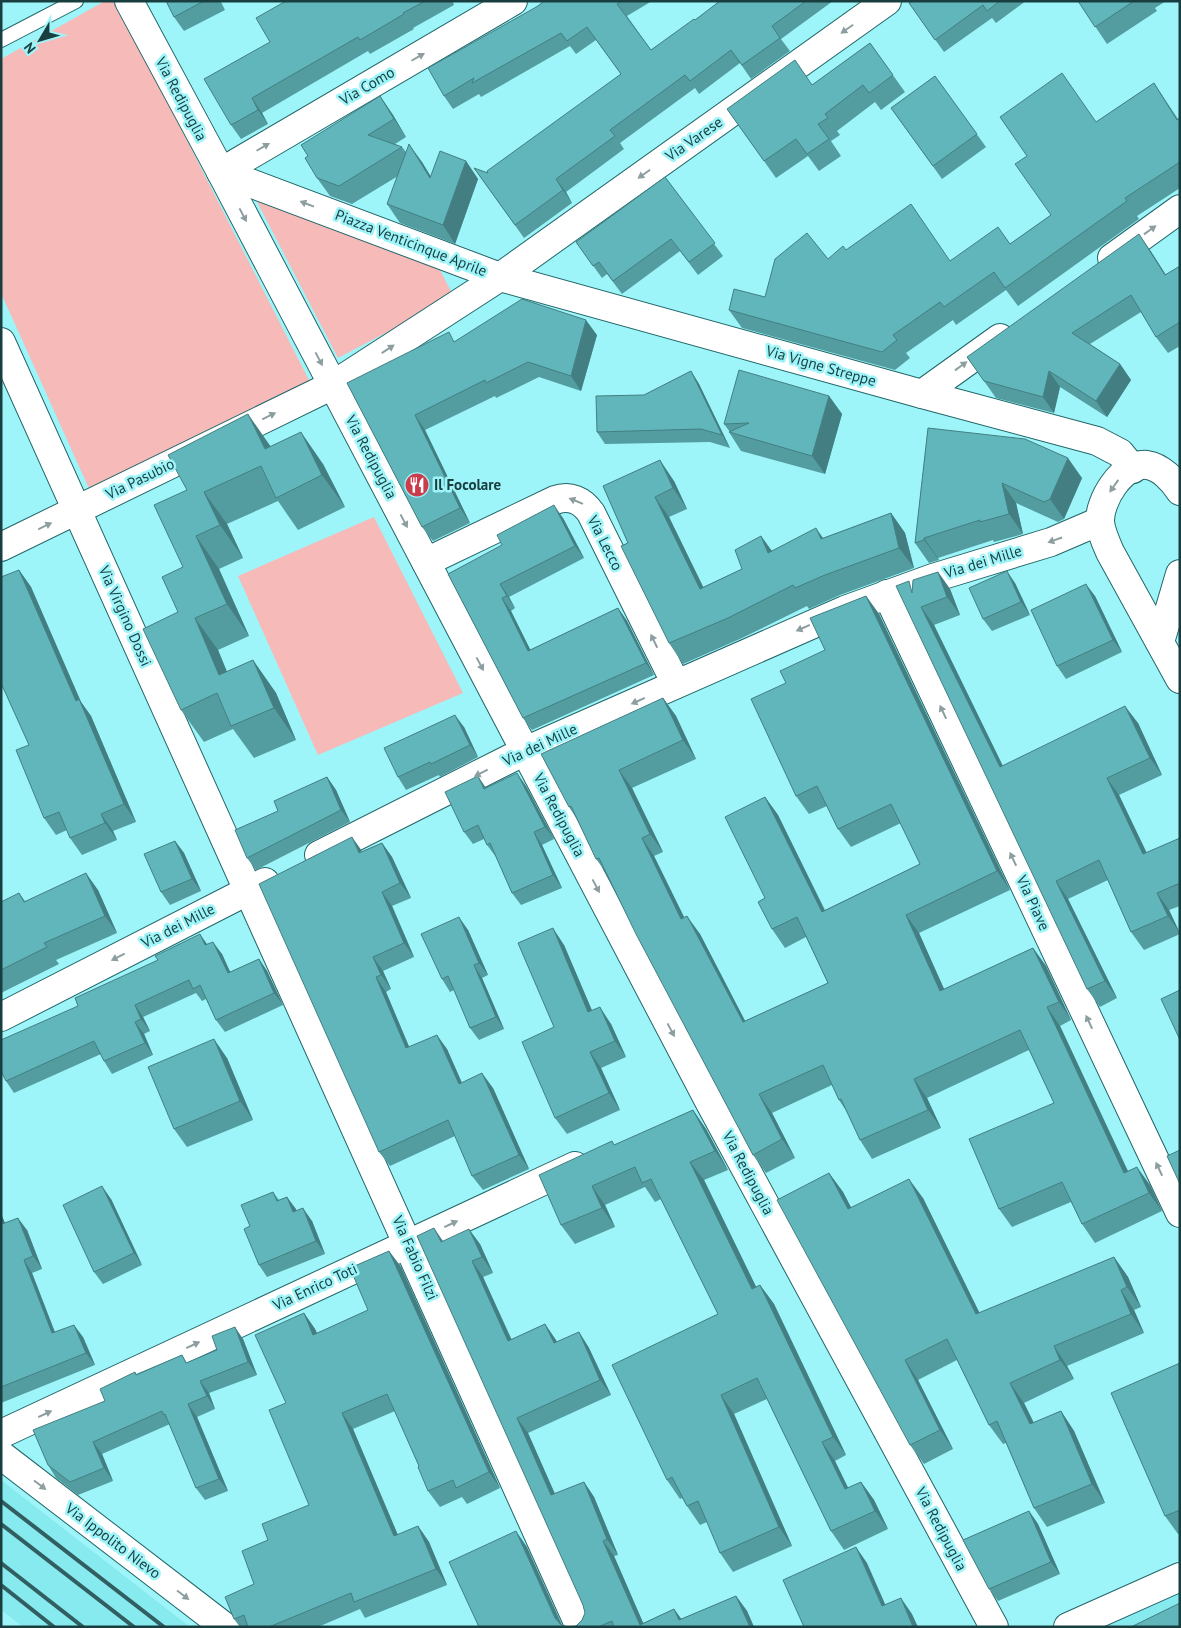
<svg xmlns="http://www.w3.org/2000/svg" width="1181" height="1628" viewBox="0 0 1181 1628" font-family="'PT Sans',sans-serif">
  <style>
    .built { fill: #87eaef }
    .green { fill: #f6bab9 }
    .lines { fill: none; stroke-linecap: round; stroke-linejoin: round }
    .lane-casing { stroke: #226669; stroke-width: 16 }
    .street-casing { stroke: #226669; stroke-width: 30 }
    .lane { stroke: #fff; stroke-width: 14 }
    .street { stroke: #fff; stroke-width: 28 }
    .rail { stroke: #315f61; stroke-width: 4 }
    .wall { fill: #539da0 }
    .shaded-wall { fill: #437f82 }
    .building { fill: #60b6ba; stroke: #437f82 }
    .oneway { fill: #8c9ea0 }
    .labels { text-anchor: middle; stroke-width: 5; stroke-linejoin: round; paint-order: stroke }
    .street-label { font-size: 15px; fill: #193e40; stroke: #9ef5f9 }
    .poi-label { font-size: 15px; font-weight: bold; fill: #193e40; stroke: #9ef5f9; text-anchor: start }
  </style>
  <rect width="100%" height="100%" fill="#9ef5f9"/>
  <!-- built -->
  <g class="built">
    <path d="M 1,1480 L 190,1627 L 23,1627 L 1,1610 Z"/>
    <path d="M 1180,1589 L 1180,1627 L 1100,1627 Z"/>
  </g>
  <!-- green -->
  <g class="green">
    <path d="M 105,1 L 116,1 L 310,382 L 91,493 L 1,293 L 1,59 Z"/>
    <path d="M 253,194 L 440,270 L 454,297 L 338,358 Z"/>
    <path d="M 374,517 L 463,693 L 318,755 L 238,576 Z"/>
  </g>
  <g class="lines">
    <defs>
      <path id="lane" d="M 1,40 L 76,1"/>
      <g id="street">
        <path d="M 129,1 L 221,172 L 710,1103 L 994,1627"/>
        <path d="M 221,172 L 500,277 L 922,394 L 1097,441 L 1120,453 L 1133,469"/>
        <path d="M 221,172 L 513,1"/>
        <path d="M 1112,258 L 1180,209"/>
        <path d="M 1,342 L 580,1627"/>
        <path d="M 922,394 L 1000,338"/>
        <path d="M 1180,491 C 1173,480 1161,467 1147,465 C 1122,462 1099,501 1100,522 C 1101,532 1106,543 1110,552 L 1180,679"/>
        <path d="M 1,547 L 333,385 L 500,277 L 887,1"/>
        <path d="M 426,562 L 555,500 C 570,495 582,500 591,513 L 676,684"/>
        <path d="M 887,594 L 1180,1213"/>
        <path d="M 1160,642 L 1180,574"/>
        <path d="M 319,855 L 525,751 L 845,610 L 933,578 L 1051,542 L 1100,521"/>
        <path d="M 1,1017 L 265,882"/>
        <path d="M 1,1434 L 575,1166"/>
        <path d="M 1,1455 L 225,1627"/>
        <path d="M 1068,1627 L 1180,1577"/>
      </g>
    </defs>
    <!-- lane casing -->
    <use href="#lane" class="lane-casing"/>
    <!-- street casing -->
    <use href="#street" class="street-casing"/>
    <!-- lane -->
    <use href="#lane" class="lane"/>
    <!-- street -->
    <use href="#street" class="street"/>
    <!-- rail -->
    <g class="rail">
      <path d="M 1,1501 L 164,1627"/>
      <path d="M 1,1524 L 134,1627"/>
      <path d="M 1,1563 L 83,1627"/>
      <path d="M 1,1585 L 54,1627"/>
    </g>
  </g>
  <!-- wall -->
  <g class="wall">
    <path d="M 166,1 L 222,1 L 221,2 L 225,10 L 184,31 L 174,17 Z"/>
    <path d="M 286,1 L 454,1 L 453,2 L 454,5 L 413,28 L 414,29 L 370,54 L 368,51 L 262,113 L 268,124 L 241,139 L 231,125 L 270,42 Z"/>
    <path d="M 544,1 L 652,1 L 627,16 L 651,50 L 695,20 L 720,1 L 833,1 L 781,39 L 790,51 L 751,79 L 740,63 L 699,94 L 695,88 L 620,143 L 624,149 L 566,192 L 572,203 L 524,238 L 474,168 L 488,173 L 621,74 L 596,40 L 576,54 L 570,46 L 481,97 L 479,94 L 453,109 L 444,96 L 538,6 Z"/>
    <path d="M 912,1 L 1026,1 L 996,23 L 992,18 L 944,52 L 909,3 Z"/>
    <path d="M 1078,1 L 1166,1 L 1155,8 L 1157,11 L 1107,44 Z"/>
    <path d="M 870,43 L 905,92 L 881,110 L 875,102 L 837,131 L 840,135 L 831,141 L 841,156 L 819,171 L 808,156 L 776,178 L 727,109 L 812,85 Z"/>
    <path d="M 935,76 L 986,147 L 942,179 L 891,108 Z"/>
    <path d="M 1154,83 L 1178,119 L 1180,118 L 1180,188 L 1137,216 L 1139,219 L 1018,306 L 1006,290 L 956,325 L 953,320 L 906,353 L 910,358 L 895,370 L 742,328 L 729,310 L 765,297 L 828,259 L 846,250 L 950,261 L 1010,244 L 1051,215 L 1096,122 Z"/>
    <path d="M 380,96 L 393,115 L 406,137 L 395,144 L 402,147 L 406,152 L 422,162 L 431,177 L 466,161 L 478,179 L 455,244 L 400,223 L 387,204 L 398,176 L 352,204 L 330,196 L 317,178 L 308,156 Z"/>
    <path d="M 665,177 L 723,256 L 698,275 L 680,251 L 622,294 L 607,274 L 602,278 L 576,242 Z"/>
    <path d="M 1150,250 L 1166,275 L 1180,266 L 1180,346 L 1168,353 L 1156,337 L 1141,312 L 1090,344 L 1120,364 L 1131,380 L 1107,417 L 1060,387 L 1054,413 L 996,398 L 967,357 Z"/>
    <path d="M 597,335 L 581,391 L 539,377 L 496,398 L 495,396 L 425,430 L 470,523 L 433,541 L 422,527 L 347,383 L 455,341 Z"/>
    <path d="M 691,371 L 699,384 L 730,448 L 710,442 L 605,444 L 597,432 L 644,395 Z"/>
    <path d="M 829,396 L 842,414 L 825,474 L 741,451 L 729,432 L 730,432 L 724,424 Z"/>
    <path d="M 928,428 L 1082,478 L 1064,519 L 1058,522 L 1016,503 L 1023,534 L 994,542 L 993,540 L 938,558 L 939,560 L 929,563 L 915,543 Z"/>
    <path d="M 271,447 L 323,464 L 345,507 L 298,530 L 278,501 L 227,524 L 243,558 L 219,569 L 249,636 L 218,650 L 227,672 L 253,660 L 276,693 L 296,740 L 254,758 L 233,729 L 204,742 L 181,710 L 178,612 L 183,567 L 187,490 Z"/>
    <path d="M 674,481 L 687,509 L 669,517 L 703,587 L 742,569 L 761,536 L 772,551 L 823,538 L 891,513 L 905,533 L 914,568 L 840,595 L 809,609 L 807,606 L 742,638 L 683,664 L 669,643 L 628,543 L 603,486 Z"/>
    <path d="M 563,518 L 584,558 L 509,597 L 515,608 L 511,611 L 530,650 L 618,608 L 627,621 L 654,675 L 532,730 L 523,718 L 448,574 Z"/>
    <path d="M 19,570 L 31,587 L 81,702 L 91,716 L 136,822 L 113,831 L 117,840 L 82,855 L 70,838 L 67,830 L 56,835 L 44,818 L 29,745 Z"/>
    <path d="M 938,572 L 950,589 L 960,615 L 934,625 L 1003,766 L 1138,723 L 1162,775 L 1119,795 L 1146,853 L 1180,838 L 1180,906 L 1169,910 L 1180,934 L 1144,950 L 1131,932 L 1108,880 L 1068,899 L 1117,998 L 1100,1007 L 1087,989 L 912,587 Z"/>
    <path d="M 1015,583 L 1030,615 L 992,631 L 983,619 Z"/>
    <path d="M 866,596 L 879,614 L 1010,890 L 919,933 L 944,989 L 1033,948 L 1046,966 L 1071,1020 L 1060,1026 L 1128,1171 L 1150,1185 L 1162,1211 L 1095,1243 L 1082,1224 L 1071,1202 L 1012,1227 L 999,1209 L 1054,1103 L 1029,1050 L 927,1098 L 941,1128 L 872,1159 L 860,1140 L 847,1112 L 839,1100 L 832,1085 L 772,1113 L 795,1158 L 766,1173 L 753,1155 L 606,872 L 596,859 L 577,819 L 569,807 L 663,698 L 676,716 L 696,759 L 632,788 L 663,852 L 654,856 L 684,918 L 700,934 L 745,1021 L 828,983 L 806,937 L 785,948 L 772,929 L 765,898 L 765,797 L 778,815 L 825,910 L 920,864 L 901,823 L 851,847 L 838,829 L 827,806 L 809,814 L 796,796 L 786,683 L 825,650 Z"/>
    <path d="M 1095,596 L 1122,652 L 1066,679 L 1057,666 Z"/>
    <path d="M 464,727 L 478,757 L 440,777 L 439,775 L 406,790 L 398,777 Z"/>
    <path d="M 327,777 L 336,790 L 350,822 L 256,870 L 247,858 L 278,811 Z"/>
    <path d="M 526,786 L 554,839 L 542,845 L 562,888 L 521,905 L 512,893 L 496,857 L 487,845 L 484,839 L 473,844 L 464,832 L 486,788 Z"/>
    <path d="M 175,841 L 184,853 L 201,891 L 170,905 L 161,892 Z"/>
    <path d="M 382,843 L 392,857 L 411,898 L 392,906 L 414,957 L 383,971 L 391,989 L 386,992 L 409,1047 L 447,1049 L 462,1083 L 493,1088 L 529,1169 L 483,1190 L 472,1176 L 455,1136 L 390,1166 L 379,1152 L 363,851 Z"/>
    <path d="M 98,890 L 117,933 L 56,960 L 59,964 L 1,993 L 1,902 L 19,893 L 25,901 Z"/>
    <path d="M 468,930 L 488,975 L 482,978 L 504,1029 L 479,1040 L 470,1028 L 454,990 L 450,992 L 442,979 Z"/>
    <path d="M 207,944 L 222,954 L 230,972 L 259,959 L 267,971 L 283,1005 L 225,1032 L 216,1020 L 206,999 L 202,1001 L 196,993 L 143,1017 L 150,1031 L 144,1034 L 153,1055 L 112,1074 L 104,1061 L 101,1054 L 14,1093 L 6,1081 L 78,1006 Z"/>
    <path d="M 564,945 L 592,1011 L 611,1024 L 626,1057 L 601,1068 L 620,1110 L 567,1134 L 555,1118 L 554,1027 Z"/>
    <path d="M 227,1058 L 253,1120 L 187,1147 L 174,1129 Z"/>
    <path d="M 693,1110 L 706,1129 L 728,1170 L 704,1180 L 756,1287 L 760,1285 L 774,1304 L 846,1455 L 835,1461 L 848,1488 L 861,1482 L 874,1500 L 888,1529 L 844,1550 L 831,1531 L 767,1399 L 734,1414 L 792,1546 L 733,1572 L 720,1553 L 707,1522 L 700,1525 L 687,1506 L 682,1498 L 680,1499 L 667,1480 L 718,1314 L 661,1199 L 655,1202 L 645,1187 L 605,1205 L 615,1227 L 575,1244 L 561,1225 L 615,1145 Z"/>
    <path d="M 829,1173 L 843,1192 L 851,1208 L 923,1198 L 979,1313 L 1114,1257 L 1128,1277 L 1141,1307 L 1134,1310 L 1144,1333 L 1067,1366 L 1074,1379 L 1024,1403 L 1034,1423 L 1061,1411 L 1074,1431 L 1105,1503 L 1047,1527 L 1034,1508 L 1006,1443 L 1003,1444 L 989,1425 L 957,1360 L 918,1380 L 953,1449 L 924,1464 L 910,1445 Z"/>
    <path d="M 273,1192 L 279,1200 L 287,1197 L 296,1211 L 312,1221 L 325,1254 L 267,1277 L 259,1265 L 250,1226 Z"/>
    <path d="M 111,1199 L 142,1265 L 103,1284 L 94,1272 Z"/>
    <path d="M 1,1214 L 5,1223 L 27,1230 L 42,1269 L 32,1273 L 55,1332 L 83,1337 L 95,1365 L 1,1403 Z"/>
    <path d="M 443,1241 L 480,1244 L 493,1273 L 483,1277 L 512,1340 L 545,1324 L 557,1342 L 579,1332 L 589,1348 L 611,1395 L 528,1433 L 555,1494 L 584,1482 L 594,1497 L 618,1555 L 614,1556 L 643,1623 L 674,1609 L 681,1619 L 736,1596 L 747,1611 L 754,1627 L 570,1627 L 576,1626 L 582,1620 L 585,1613 L 583,1605 Z"/>
    <path d="M 389,1251 L 401,1267 L 500,1488 L 467,1504 L 462,1497 L 440,1507 L 428,1491 L 419,1466 L 395,1411 L 353,1429 L 398,1535 L 418,1526 L 429,1542 L 447,1585 L 365,1618 L 360,1609 L 318,1627 L 240,1627 L 234,1619 L 254,1584 L 309,1505 L 286,1403 L 304,1313 L 315,1329 L 317,1333 L 368,1310 Z"/>
    <path d="M 243,1339 L 257,1375 L 209,1393 L 215,1409 L 197,1417 L 228,1491 L 205,1500 L 196,1488 L 170,1424 L 102,1454 L 113,1481 L 78,1495 L 56,1478 L 48,1465 L 136,1374 L 182,1355 L 187,1363 Z"/>
    <path d="M 1180,1363 L 1180,1534 L 1178,1534 L 1165,1516 Z"/>
    <path d="M 1029,1511 L 1038,1524 L 1060,1574 L 998,1601 L 989,1589 Z"/>
  </g>
  <!-- shaded-wall -->
  <g class="shaded-wall">
    <path d="M 380,96 L 393,115 L 406,137 L 394,119 Z"/>
    <path d="M 252,98 L 262,113 L 268,124 L 258,110 Z"/>
    <path d="M 409,144 L 422,162 L 443,197 L 430,178 Z"/>
    <path d="M 466,161 L 478,179 L 455,244 L 443,225 Z"/>
    <path d="M 556,179 L 566,192 L 572,203 L 563,190 Z"/>
    <path d="M 1139,234 L 1150,250 L 1176,291 L 1165,275 Z"/>
    <path d="M 586,320 L 597,335 L 581,391 L 571,376 Z"/>
    <path d="M 1120,364 L 1131,380 L 1107,417 L 1096,401 Z"/>
    <path d="M 691,371 L 699,384 L 730,448 L 722,435 Z"/>
    <path d="M 1049,371 L 1060,387 L 1054,413 L 1043,397 Z"/>
    <path d="M 829,396 L 842,414 L 825,474 L 812,456 Z"/>
    <path d="M 248,414 L 271,447 L 265,449 Z"/>
    <path d="M 415,415 L 425,430 L 470,523 L 460,508 Z"/>
    <path d="M 301,432 L 323,464 L 345,507 L 322,475 Z"/>
    <path d="M 1068,458 L 1082,478 L 1064,519 L 1050,499 Z"/>
    <path d="M 660,460 L 674,481 L 687,509 L 673,488 Z"/>
    <path d="M 1002,483 L 1016,503 L 1023,534 L 1009,514 Z"/>
    <path d="M 204,492 L 227,524 L 243,558 L 220,525 Z"/>
    <path d="M 655,497 L 669,517 L 714,609 L 700,589 Z"/>
    <path d="M 554,505 L 563,518 L 584,558 L 575,546 Z"/>
    <path d="M 891,513 L 905,533 L 914,568 L 899,548 Z"/>
    <path d="M 816,528 L 830,548 L 821,539 Z"/>
    <path d="M 196,536 L 219,569 L 249,636 L 227,604 Z"/>
    <path d="M 761,536 L 776,557 L 768,553 Z"/>
    <path d="M 924,538 L 938,558 L 939,560 L 924,540 Z"/>
    <path d="M 19,570 L 31,587 L 81,702 L 91,716 L 136,822 L 124,804 L 76,701 Z"/>
    <path d="M 1007,571 L 1015,583 L 1030,615 L 1021,602 Z"/>
    <path d="M 938,572 L 950,589 L 960,615 L 947,597 Z"/>
    <path d="M 500,584 L 509,597 L 515,608 L 507,596 Z"/>
    <path d="M 1086,584 L 1095,596 L 1122,652 L 1113,640 Z"/>
    <path d="M 866,596 L 879,614 L 1010,890 L 997,871 Z"/>
    <path d="M 502,598 L 511,611 L 537,663 L 528,651 Z"/>
    <path d="M 921,607 L 934,625 L 1012,785 L 1000,767 Z"/>
    <path d="M 618,608 L 627,621 L 654,675 L 646,663 Z"/>
    <path d="M 195,618 L 218,650 L 242,708 L 219,675 Z"/>
    <path d="M 253,660 L 276,693 L 296,740 L 274,708 Z"/>
    <path d="M 663,698 L 676,716 L 696,759 L 683,740 Z"/>
    <path d="M 1125,706 L 1138,723 L 1162,775 L 1150,758 Z"/>
    <path d="M 455,715 L 464,727 L 478,757 L 470,745 Z"/>
    <path d="M 619,770 L 632,788 L 663,852 L 650,834 Z"/>
    <path d="M 517,773 L 526,786 L 554,839 L 545,827 Z"/>
    <path d="M 478,776 L 486,788 L 484,789 Z"/>
    <path d="M 327,777 L 336,790 L 350,822 L 341,810 Z"/>
    <path d="M 1107,778 L 1119,795 L 1156,872 L 1143,854 Z"/>
    <path d="M 765,797 L 778,815 L 834,930 L 822,912 Z"/>
    <path d="M 101,814 L 113,831 L 117,840 L 105,823 Z"/>
    <path d="M 534,832 L 542,845 L 562,888 L 553,875 Z"/>
    <path d="M 352,837 L 362,851 L 359,853 Z"/>
    <path d="M 642,838 L 654,856 L 694,937 L 681,919 Z"/>
    <path d="M 175,841 L 184,853 L 201,891 L 192,879 Z"/>
    <path d="M 382,843 L 392,857 L 411,898 L 400,883 Z"/>
    <path d="M 86,873 L 98,890 L 117,933 L 105,916 Z"/>
    <path d="M 1056,881 L 1068,899 L 1117,998 L 1105,981 Z"/>
    <path d="M 382,892 L 392,906 L 414,957 L 404,943 Z"/>
    <path d="M 1157,893 L 1169,910 L 1180,933 L 1168,916 Z"/>
    <path d="M 906,915 L 919,933 L 953,1009 L 940,991 Z"/>
    <path d="M 687,916 L 700,934 L 755,1040 L 743,1022 Z"/>
    <path d="M 459,917 L 468,930 L 488,975 L 479,963 Z"/>
    <path d="M 553,928 L 564,945 L 600,1029 L 588,1012 Z"/>
    <path d="M 200,934 L 209,947 L 205,945 Z"/>
    <path d="M 213,942 L 222,954 L 236,985 L 228,973 Z"/>
    <path d="M 1033,948 L 1046,966 L 1071,1020 L 1059,1002 Z"/>
    <path d="M 373,957 L 383,971 L 391,989 L 381,975 Z"/>
    <path d="M 259,959 L 267,971 L 283,1005 L 274,993 Z"/>
    <path d="M 474,965 L 482,978 L 504,1029 L 496,1017 Z"/>
    <path d="M 376,977 L 386,992 L 416,1063 L 406,1048 Z"/>
    <path d="M 135,1005 L 143,1017 L 150,1031 L 141,1019 Z"/>
    <path d="M 600,1007 L 611,1024 L 626,1057 L 615,1041 Z"/>
    <path d="M 1047,1007 L 1060,1026 L 1137,1191 L 1124,1173 Z"/>
    <path d="M 135,1022 L 144,1034 L 153,1055 L 145,1043 Z"/>
    <path d="M 437,1035 L 447,1049 L 469,1099 L 459,1084 Z"/>
    <path d="M 214,1039 L 227,1058 L 253,1120 L 240,1101 Z"/>
    <path d="M 590,1052 L 601,1068 L 620,1110 L 609,1093 Z"/>
    <path d="M 482,1073 L 493,1088 L 529,1169 L 519,1155 Z"/>
    <path d="M 914,1079 L 927,1098 L 941,1128 L 928,1110 Z"/>
    <path d="M 759,1094 L 772,1113 L 795,1158 L 782,1139 Z"/>
    <path d="M 693,1110 L 706,1129 L 728,1170 L 715,1151 Z"/>
    <path d="M 690,1162 L 704,1180 L 766,1307 L 752,1289 Z"/>
    <path d="M 1137,1167 L 1150,1185 L 1162,1211 L 1149,1193 Z"/>
    <path d="M 829,1173 L 843,1192 L 862,1228 L 848,1209 Z"/>
    <path d="M 909,1179 L 923,1198 L 990,1334 L 976,1314 Z"/>
    <path d="M 102,1186 L 111,1199 L 142,1265 L 134,1253 Z"/>
    <path d="M 592,1186 L 605,1205 L 615,1227 L 602,1208 Z"/>
    <path d="M 287,1197 L 296,1209 L 302,1225 L 293,1212 Z"/>
    <path d="M 303,1208 L 312,1221 L 325,1254 L 316,1241 Z"/>
    <path d="M 1,1214 L 11,1237 L 2,1224 L 1,1222 Z"/>
    <path d="M 18,1218 L 27,1230 L 42,1269 L 33,1256 Z"/>
    <path d="M 434,1228 L 445,1244 L 441,1242 Z"/>
    <path d="M 469,1229 L 480,1244 L 493,1273 L 482,1257 Z"/>
    <path d="M 389,1251 L 401,1267 L 500,1488 L 489,1472 Z"/>
    <path d="M 1114,1257 L 1128,1277 L 1141,1307 L 1127,1287 Z"/>
    <path d="M 24,1260 L 32,1273 L 60,1346 L 52,1333 Z"/>
    <path d="M 472,1261 L 483,1277 L 519,1357 L 508,1341 Z"/>
    <path d="M 760,1285 L 774,1304 L 846,1455 L 833,1437 Z"/>
    <path d="M 1121,1290 L 1134,1310 L 1144,1333 L 1131,1314 Z"/>
    <path d="M 304,1313 L 315,1329 L 325,1351 L 313,1335 Z"/>
    <path d="M 545,1324 L 556,1340 L 565,1359 L 554,1343 Z"/>
    <path d="M 74,1325 L 83,1337 L 95,1365 L 86,1353 Z"/>
    <path d="M 235,1327 L 243,1339 L 257,1375 L 248,1362 Z"/>
    <path d="M 579,1332 L 589,1348 L 611,1395 L 600,1380 Z"/>
    <path d="M 1054,1346 L 1067,1366 L 1074,1379 L 1060,1360 Z"/>
    <path d="M 905,1360 L 918,1380 L 953,1449 L 940,1430 Z"/>
    <path d="M 200,1381 L 209,1393 L 215,1409 L 207,1396 Z"/>
    <path d="M 1010,1383 L 1024,1403 L 1044,1444 L 1030,1424 Z"/>
    <path d="M 721,1395 L 734,1414 L 792,1546 L 779,1527 Z"/>
    <path d="M 188,1404 L 197,1417 L 228,1491 L 219,1479 Z"/>
    <path d="M 1061,1411 L 1074,1431 L 1105,1503 L 1092,1484 Z"/>
    <path d="M 342,1413 L 353,1429 L 405,1552 L 394,1536 Z"/>
    <path d="M 517,1418 L 528,1433 L 562,1510 L 551,1495 Z"/>
    <path d="M 93,1442 L 102,1454 L 113,1481 L 104,1468 Z"/>
    <path d="M 822,1442 L 835,1461 L 858,1508 L 845,1489 Z"/>
    <path d="M 584,1482 L 594,1497 L 618,1555 L 607,1539 Z"/>
    <path d="M 861,1482 L 874,1500 L 888,1529 L 875,1511 Z"/>
    <path d="M 1029,1511 L 1038,1524 L 1060,1574 L 1051,1562 Z"/>
    <path d="M 418,1526 L 429,1542 L 447,1585 L 436,1569 Z"/>
    <path d="M 516,1531 L 527,1547 L 563,1627 L 555,1618 Z"/>
    <path d="M 603,1541 L 614,1556 L 645,1627 L 640,1625 Z"/>
    <path d="M 856,1547 L 867,1563 L 893,1622 L 882,1606 Z"/>
    <path d="M 736,1596 L 747,1611 L 754,1627 L 750,1627 Z"/>
    <path d="M 901,1598 L 912,1614 L 918,1627 L 913,1627 Z"/>
    <path d="M 674,1609 L 685,1624 L 679,1620 Z"/>
  </g>
  <!-- building -->
  <g class="building">
    <path d="M 166,1 L 204,1 L 174,17 Z"/>
    <path d="M 286,1 L 425,1 L 403,13 L 404,14 L 360,40 L 358,37 L 252,98 L 258,110 L 231,125 L 204,79 L 270,42 L 256,18 Z"/>
    <path d="M 544,1 L 621,1 L 617,4 L 651,50 L 694,19 L 695,20 L 720,1 L 806,1 L 772,26 L 780,38 L 742,65 L 731,50 L 690,81 L 685,75 L 610,130 L 615,136 L 556,179 L 563,190 L 515,225 L 474,168 L 488,173 L 487,171 L 621,74 L 587,27 L 567,41 L 561,33 L 472,83 L 474,78 L 444,96 L 428,68 L 538,6 Z"/>
    <path d="M 912,1 L 1000,1 L 987,11 L 983,5 L 935,40 L 909,3 Z"/>
    <path d="M 1078,1 L 1134,1 L 1095,27 Z"/>
    <path d="M 870,43 L 893,75 L 869,93 L 863,85 L 825,114 L 828,118 L 818,124 L 829,139 L 807,154 L 796,139 L 764,161 L 727,109 L 795,60 L 812,85 Z"/>
    <path d="M 1062,73 L 1096,122 L 1154,83 L 1177,120 L 1180,118 L 1180,162 L 1125,198 L 1127,201 L 1005,288 L 994,272 L 944,307 L 940,302 L 893,335 L 897,340 L 882,352 L 729,310 L 734,289 L 765,297 L 775,259 L 807,233 L 828,259 L 843,246 L 846,250 L 911,204 L 950,261 L 998,227 L 1010,244 L 1051,215 L 1015,164 L 1027,156 L 1000,117 Z"/>
    <path d="M 935,76 L 977,134 L 933,166 L 891,108 Z"/>
    <path d="M 380,96 L 394,119 L 368,135 L 402,147 L 339,186 L 317,178 L 305,158 L 308,156 L 301,145 Z"/>
    <path d="M 409,144 L 430,178 L 440,151 L 466,161 L 443,225 L 387,204 Z"/>
    <path d="M 665,177 L 715,243 L 689,262 L 671,239 L 613,281 L 599,262 L 593,266 L 576,242 Z"/>
    <path d="M 1139,234 L 1165,275 L 1180,266 L 1180,322 L 1156,337 L 1131,295 L 1072,333 L 1120,364 L 1096,401 L 1049,371 L 1043,397 L 984,381 L 967,357 Z"/>
    <path d="M 522,299 L 586,320 L 571,376 L 528,362 L 486,383 L 485,380 L 415,415 L 460,508 L 422,527 L 347,383 L 449,332 L 454,342 Z"/>
    <path d="M 739,370 L 829,396 L 812,456 L 729,432 L 749,423 L 724,424 Z"/>
    <path d="M 691,371 L 722,435 L 701,429 L 597,432 L 596,396 L 644,395 Z"/>
    <path d="M 248,414 L 265,449 L 301,432 L 322,475 L 276,498 L 261,466 L 204,492 L 220,525 L 196,536 L 227,604 L 195,618 L 219,675 L 253,660 L 274,708 L 231,726 L 217,693 L 181,710 L 143,629 L 178,612 L 162,577 L 183,567 L 154,505 L 187,490 L 168,455 Z"/>
    <path d="M 928,428 L 1025,439 L 1068,458 L 1050,499 L 1044,502 L 1002,483 L 1009,514 L 980,522 L 980,520 L 924,538 L 924,540 L 915,543 Z"/>
    <path d="M 660,460 L 673,488 L 655,497 L 700,589 L 742,569 L 735,550 L 761,536 L 768,553 L 816,528 L 821,539 L 891,513 L 899,548 L 825,575 L 795,588 L 793,585 L 728,618 L 669,643 L 621,546 L 628,543 L 603,486 Z"/>
    <path d="M 554,505 L 575,546 L 500,584 L 507,596 L 502,598 L 528,651 L 618,608 L 646,663 L 523,718 L 448,574 L 502,545 L 497,535 Z"/>
    <path d="M 19,570 L 76,701 L 79,699 L 124,804 L 101,814 L 105,823 L 70,838 L 59,812 L 44,818 L 16,750 L 29,745 L 1,683 L 1,577 Z"/>
    <path d="M 1007,571 L 1021,602 L 983,619 L 969,588 Z"/>
    <path d="M 938,572 L 947,597 L 921,607 L 1000,767 L 1125,706 L 1150,758 L 1107,778 L 1143,854 L 1180,838 L 1180,883 L 1157,893 L 1168,916 L 1131,932 L 1099,860 L 1056,881 L 1105,981 L 1087,989 L 896,586 L 909,581 L 912,593 L 913,580 Z"/>
    <path d="M 1086,584 L 1113,640 L 1057,666 L 1031,610 Z"/>
    <path d="M 866,596 L 997,871 L 906,915 L 940,991 L 1033,948 L 1059,1002 L 1047,1007 L 1124,1173 L 1137,1167 L 1149,1193 L 1082,1224 L 1062,1182 L 999,1209 L 969,1139 L 1054,1103 L 1020,1030 L 914,1079 L 928,1110 L 860,1140 L 841,1099 L 839,1100 L 823,1065 L 759,1094 L 782,1139 L 753,1155 L 636,934 L 599,858 L 596,859 L 571,806 L 569,807 L 541,754 L 663,698 L 683,740 L 619,770 L 650,834 L 642,838 L 681,919 L 687,916 L 743,1022 L 828,983 L 797,917 L 772,929 L 758,902 L 765,898 L 725,817 L 765,797 L 822,912 L 920,864 L 891,804 L 838,829 L 817,786 L 796,796 L 751,699 L 786,683 L 780,671 L 825,650 L 810,618 Z"/>
    <path d="M 455,715 L 470,745 L 431,764 L 430,762 L 398,777 L 384,748 Z"/>
    <path d="M 517,773 L 545,827 L 534,832 L 553,875 L 512,893 L 490,843 L 487,845 L 478,825 L 464,832 L 445,792 L 478,776 L 484,789 Z"/>
    <path d="M 327,777 L 341,810 L 247,858 L 235,830 L 278,811 L 274,801 Z"/>
    <path d="M 352,837 L 359,853 L 382,843 L 400,883 L 382,892 L 404,943 L 373,957 L 381,975 L 376,977 L 406,1048 L 437,1035 L 459,1084 L 482,1073 L 519,1155 L 472,1176 L 448,1120 L 379,1152 L 259,884 Z"/>
    <path d="M 175,841 L 192,879 L 161,892 L 144,854 Z"/>
    <path d="M 86,873 L 105,916 L 44,943 L 47,947 L 1,970 L 1,902 L 19,893 L 24,902 Z"/>
    <path d="M 459,917 L 479,963 L 474,965 L 496,1017 L 470,1028 L 448,976 L 442,979 L 421,934 Z"/>
    <path d="M 553,928 L 588,1012 L 600,1007 L 615,1041 L 590,1052 L 609,1093 L 555,1118 L 522,1042 L 554,1027 L 518,943 Z"/>
    <path d="M 200,934 L 205,945 L 213,942 L 228,973 L 259,959 L 274,993 L 216,1020 L 200,985 L 193,989 L 189,980 L 135,1005 L 141,1019 L 135,1022 L 145,1043 L 104,1061 L 94,1041 L 6,1081 L 1,1071 L 1,1040 L 78,1006 L 75,998 L 158,960 L 155,956 Z"/>
    <path d="M 1180,990 L 1180,1040 L 1161,999 Z"/>
    <path d="M 214,1039 L 240,1101 L 174,1129 L 148,1067 Z"/>
    <path d="M 693,1110 L 715,1151 L 690,1162 L 752,1289 L 760,1285 L 833,1437 L 822,1442 L 845,1489 L 861,1482 L 875,1511 L 831,1531 L 757,1378 L 721,1395 L 779,1527 L 720,1553 L 698,1501 L 687,1506 L 672,1477 L 667,1480 L 612,1365 L 718,1314 L 651,1179 L 642,1183 L 635,1167 L 592,1186 L 602,1208 L 561,1225 L 539,1175 L 612,1141 L 614,1145 Z"/>
    <path d="M 1180,1150 L 1180,1184 L 1167,1156 Z"/>
    <path d="M 829,1173 L 848,1209 L 909,1179 L 976,1314 L 1114,1257 L 1127,1287 L 1121,1290 L 1131,1314 L 1054,1346 L 1060,1360 L 1010,1383 L 1030,1424 L 1061,1411 L 1092,1484 L 1034,1508 L 997,1421 L 989,1425 L 947,1339 L 905,1360 L 940,1430 L 910,1445 L 777,1200 Z"/>
    <path d="M 102,1186 L 134,1253 L 94,1272 L 63,1205 Z"/>
    <path d="M 273,1192 L 277,1201 L 287,1197 L 293,1212 L 303,1208 L 316,1241 L 259,1265 L 244,1229 L 250,1226 L 241,1205 Z"/>
    <path d="M 18,1218 L 33,1256 L 24,1260 L 52,1333 L 74,1325 L 86,1353 L 1,1387 L 1,1222 L 2,1224 Z"/>
    <path d="M 434,1228 L 441,1242 L 469,1229 L 482,1257 L 472,1261 L 508,1341 L 545,1324 L 554,1343 L 579,1332 L 600,1380 L 517,1418 L 551,1495 L 584,1482 L 607,1539 L 603,1541 L 640,1625 L 674,1609 L 679,1620 L 736,1596 L 750,1627 L 614,1627 L 612,1621 L 598,1627 L 570,1627 L 576,1626 L 582,1620 L 585,1613 L 583,1605 L 417,1236 Z"/>
    <path d="M 389,1251 L 489,1472 L 456,1488 L 453,1480 L 428,1491 L 418,1467 L 419,1466 L 387,1394 L 342,1413 L 394,1536 L 418,1526 L 436,1569 L 354,1602 L 351,1593 L 269,1627 L 248,1627 L 244,1615 L 234,1619 L 225,1597 L 254,1584 L 242,1551 L 268,1540 L 262,1524 L 309,1505 L 269,1410 L 286,1403 L 255,1335 L 304,1313 L 313,1335 L 368,1310 L 350,1268 Z"/>
    <path d="M 235,1327 L 248,1362 L 200,1381 L 207,1396 L 188,1404 L 219,1479 L 196,1488 L 165,1414 L 164,1415 L 162,1411 L 93,1442 L 104,1468 L 70,1482 L 48,1465 L 33,1430 L 105,1401 L 100,1389 L 135,1372 L 136,1375 L 182,1355 L 186,1363 L 217,1350 L 212,1336 Z"/>
    <path d="M 1180,1363 L 1180,1510 L 1165,1516 L 1111,1393 Z"/>
    <path d="M 1029,1511 L 1051,1562 L 989,1589 L 963,1540 Z"/>
    <path d="M 516,1531 L 555,1618 L 560,1624 L 567,1627 L 479,1627 L 449,1562 Z"/>
    <path d="M 856,1547 L 882,1606 L 901,1598 L 913,1627 L 804,1627 L 783,1580 Z"/>
    <path d="M 1180,1603 L 1180,1627 L 1131,1627 Z"/>
  </g>
  <!-- one-way arrows -->
  <defs><path id="oneway-solid" d="M-6-.8H1V-3.2L6.5 0L1 3.2V.8H-6Z" transform="scale(1.25)"/></defs>
  <g class="oneway">
    <use href="#oneway-solid" transform="translate(847 29) rotate(145)"/>
    <use href="#oneway-solid" transform="translate(418 57) rotate(-30)"/>
    <use href="#oneway-solid" transform="translate(263 147) rotate(-30)"/>
    <use href="#oneway-solid" transform="translate(644 174) rotate(145)"/>
    <use href="#oneway-solid" transform="translate(307 204) rotate(-159)"/>
    <use href="#oneway-solid" transform="translate(243 215) rotate(62)"/>
    <use href="#oneway-solid" transform="translate(1150 230) rotate(-36)"/>
    <use href="#oneway-solid" transform="translate(388 349) rotate(-33)"/>
    <use href="#oneway-solid" transform="translate(319 359) rotate(62)"/>
    <use href="#oneway-solid" transform="translate(961 366) rotate(-36)"/>
    <use href="#oneway-solid" transform="translate(269 416) rotate(-26)"/>
    <use href="#oneway-solid" transform="translate(1114 486) rotate(125)"/>
    <use href="#oneway-solid" transform="translate(576 501) rotate(-158)"/>
    <use href="#oneway-solid" transform="translate(404 521) rotate(62)"/>
    <use href="#oneway-solid" transform="translate(45 526) rotate(-26)"/>
    <use href="#oneway-solid" transform="translate(1055 540) rotate(161)"/>
    <use href="#oneway-solid" transform="translate(803 628) rotate(156)"/>
    <use href="#oneway-solid" transform="translate(654 641) rotate(-116)"/>
    <use href="#oneway-solid" transform="translate(480 664) rotate(62)"/>
    <use href="#oneway-solid" transform="translate(638 701) rotate(156)"/>
    <use href="#oneway-solid" transform="translate(943 712) rotate(-115)"/>
    <use href="#oneway-solid" transform="translate(481 773) rotate(153)"/>
    <use href="#oneway-solid" transform="translate(1013 859) rotate(-115)"/>
    <use href="#oneway-solid" transform="translate(596 886) rotate(62)"/>
    <use href="#oneway-solid" transform="translate(118 957) rotate(153)"/>
    <use href="#oneway-solid" transform="translate(1089 1022) rotate(-115)"/>
    <use href="#oneway-solid" transform="translate(671 1030) rotate(62)"/>
    <use href="#oneway-solid" transform="translate(1159 1169) rotate(-115)"/>
    <use href="#oneway-solid" transform="translate(451 1224) rotate(-25)"/>
    <use href="#oneway-solid" transform="translate(193 1345) rotate(-25)"/>
    <use href="#oneway-solid" transform="translate(45 1414) rotate(-25)"/>
    <use href="#oneway-solid" transform="translate(40 1485) rotate(37)"/>
    <use href="#oneway-solid" transform="translate(183 1595) rotate(37)"/>
  </g>
  <!-- icons -->
  <defs>
    <symbol id="restaurant-disc" viewBox="-11 -11 22 22"><circle r="9.5" fill="#cb3b4a" stroke="#9ef5f9"/><path d="M-5-6h1v4h1v-4h1v4h1v-4h1v5L-1.5 .5V6h-2V.5L-5-1ZM5-6V6H3V1.5H1.5Q1.5-4 5-6Z" fill="#fff"/></symbol>
  </defs>
  <g fill-rule="evenodd">
    <use href="#restaurant-disc" x="403" y="471" width="28" height="28"/>
  </g>
  <g class="labels">
    <!-- street labels -->
    <g class="street-label">
      <text transform="translate(367 86) rotate(-30)" y="5">Via Como</text>
      <text transform="translate(181 99) rotate(62)" y="5">Via Redipuglia</text>
      <text transform="translate(694 139) rotate(-35)" y="5">Via Varese</text>
      <text transform="translate(411 243) rotate(21)" y="5">Piazza Venticinque Aprile</text>
      <text transform="translate(821 366) rotate(16)" y="5">Via Vigne Streppe</text>
      <text transform="translate(371 457) rotate(62)" y="5">Via Redipuglia</text>
      <text transform="translate(140 479) rotate(-26)" y="5">Via Pasubio</text>
      <text transform="translate(605 543) rotate(63)" y="5">Via Lecco</text>
      <text transform="translate(983 562) rotate(-17)" y="5">Via dei Mille</text>
      <text transform="translate(125 616) rotate(66)" y="5">Via Virgino Dossi</text>
      <text transform="translate(540 745) rotate(-25)" y="5">Via dei Mille</text>
      <text transform="translate(559 815) rotate(62)" y="5">Via Redipuglia</text>
      <text transform="translate(1033 903) rotate(65)" y="5">Via Piave</text>
      <text transform="translate(178 926) rotate(-27)" y="5">Via dei Mille</text>
      <text transform="translate(748 1173) rotate(62)" y="5">Via Redipuglia</text>
      <text transform="translate(415 1258) rotate(66)" y="5">Via Fabio Filzi</text>
      <text transform="translate(315 1287) rotate(-25)" y="5">Via Enrico Toti</text>
      <text transform="translate(941 1529) rotate(62)" y="5">Via Redipuglia</text>
      <text transform="translate(113 1541) rotate(37)" y="5">Via Ippolito Nievo</text>
    </g>
    <!-- poi labels -->
    <g class="poi-label">
      <text x="434" y="490">Il Focolare</text>
    </g>
  </g>
  <!-- border -->
  <rect width="1181" height="1628" fill="none" stroke="#193e40" stroke-width="5"/>
  <!-- north arrow -->
  <g transform="translate(40 40) rotate(232)" stroke="#9ef5f9" stroke-width="4" paint-order="stroke">
  <path d="M0-4L9 19L0 12L-9 19Z" fill="#193e40"/>
  <text y="-8" font-size="14" font-weight="bold" text-anchor="middle" fill="#193e40">N</text>
  </g>
</svg>
